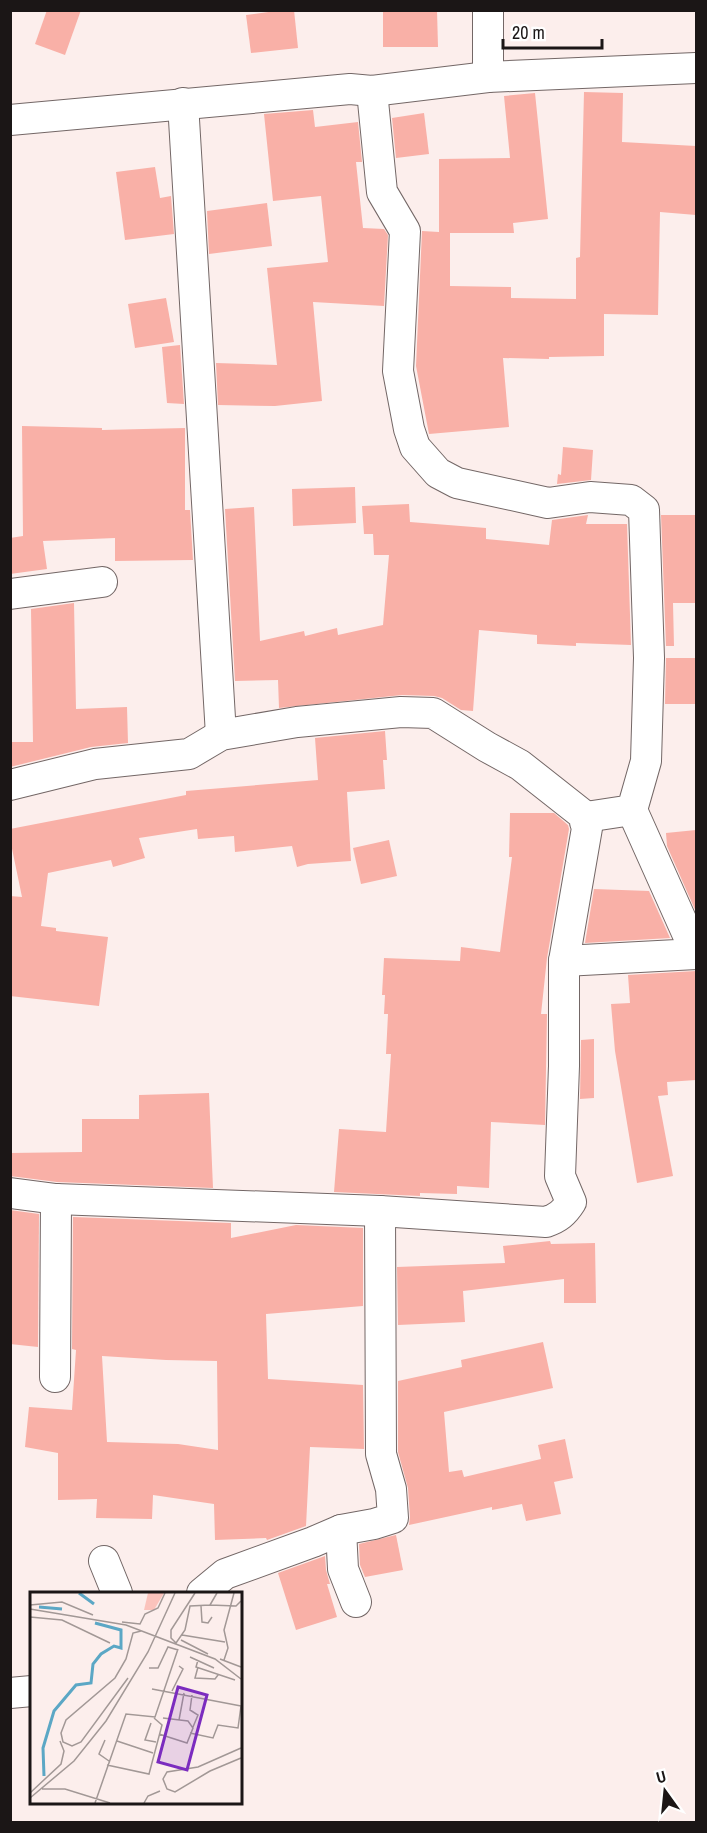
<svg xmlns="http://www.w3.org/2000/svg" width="707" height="1833" viewBox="0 0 707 1833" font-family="'Archivo Narrow',sans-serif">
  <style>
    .building { fill: #f9b0a7; fill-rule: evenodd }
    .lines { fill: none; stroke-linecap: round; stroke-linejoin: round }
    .street-casing { stroke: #736766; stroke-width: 32 }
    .street { stroke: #fff; stroke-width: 30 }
    .inset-river { fill: none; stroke: #5ba7c5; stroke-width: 3 }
    .inset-road { fill: none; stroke: #a29896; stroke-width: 1.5 }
    .view { fill: #7b2cbf; fill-opacity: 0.15; stroke: #7b2cbf; stroke-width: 3 }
    .inset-edge { fill: none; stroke: #1b1616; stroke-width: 3 }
  </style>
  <rect width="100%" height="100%" fill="#fceeec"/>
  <!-- building -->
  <g class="building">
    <path d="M 47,10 L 81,10 L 65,55 L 35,44 Z"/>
    <path d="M 283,10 L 294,10 L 298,48 L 251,53 L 246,15 Z"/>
    <path d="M 383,10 L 437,10 L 438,47 L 383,47 Z"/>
    <path d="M 584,92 L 623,93 L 622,142 L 696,146 L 696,215 L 660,212 L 658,315 L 604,314 L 604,356 L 549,357 L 549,359 L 503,358 L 509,427 L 429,434 L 416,366 L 422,231 L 439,232 L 439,159 L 510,158 L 504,96 L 535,93 L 548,219 L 513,223 L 514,233 L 450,233 L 450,286 L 511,287 L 511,298 L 576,299 L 576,258 L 580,257 Z"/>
    <path d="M 313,110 L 315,127 L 358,122 L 362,162 L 356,162 L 363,228 L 384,229 L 388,235 L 384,306 L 313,302 L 322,401 L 275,406 L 218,405 L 216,363 L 277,365 L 267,268 L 328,262 L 321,196 L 273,201 L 264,114 Z"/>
    <path d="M 424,113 L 429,154 L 396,158 L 392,118 Z"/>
    <path d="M 155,167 L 160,198 L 171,196 L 174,234 L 125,240 L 116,172 Z"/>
    <path d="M 267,203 L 272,246 L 209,254 L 207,211 Z"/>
    <path d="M 166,298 L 174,342 L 135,348 L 128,304 Z"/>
    <path d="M 180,345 L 184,404 L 167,403 L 162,347 Z"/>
    <path d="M 22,426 L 102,428 L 102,430 L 185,428 L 185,510 L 190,510 L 193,560 L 115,561 L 115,538 L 43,541 L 47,569 L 10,574 L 10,538 L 23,536 Z"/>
    <path d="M 563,447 L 593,450 L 591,480 L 557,484 L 558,474 L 561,475 Z"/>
    <path d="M 355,487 L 356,523 L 293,526 L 292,489 Z"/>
    <path d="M 409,504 L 410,522 L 486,528 L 486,539 L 549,545 L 552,520 L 588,515 L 586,524 L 627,524 L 631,645 L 576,643 L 576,646 L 537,644 L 537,635 L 479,630 L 473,711 L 461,710 L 442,698 L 434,696 L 402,695 L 279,708 L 278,680 L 235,681 L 225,509 L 254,507 L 260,641 L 304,631 L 305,636 L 337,628 L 338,635 L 383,625 L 389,555 L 374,555 L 373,534 L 364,534 L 362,506 Z"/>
    <path d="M 661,515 L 696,515 L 696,603 L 673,603 L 674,646 L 666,646 Z"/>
    <path d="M 74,603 L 76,709 L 127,707 L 128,743 L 91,747 L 10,767 L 10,742 L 33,742 L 31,609 Z"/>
    <path d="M 666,658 L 696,658 L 696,704 L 665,704 Z"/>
    <path d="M 385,731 L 387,760 L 383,760 L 385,789 L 347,792 L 351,861 L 308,864 L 297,867 L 292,846 L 235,852 L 234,836 L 198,839 L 197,829 L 139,838 L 145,858 L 113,867 L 111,860 L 48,873 L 41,926 L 56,928 L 56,931 L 108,937 L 99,1006 L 10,996 L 10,896 L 22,897 L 10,839 L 10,829 L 186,795 L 186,791 L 318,780 L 315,738 Z"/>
    <path d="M 510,813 L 554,813 L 568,825 L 569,829 L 547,958 L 541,1014 L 547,1014 L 545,1125 L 491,1122 L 489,1188 L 457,1186 L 457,1194 L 420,1193 L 420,1196 L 334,1192 L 339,1129 L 386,1132 L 391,1054 L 386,1054 L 388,1014 L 384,1014 L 385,995 L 382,995 L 384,958 L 460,961 L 461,947 L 500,952 L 512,857 L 509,857 Z"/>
    <path d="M 696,830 L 696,912 L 667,846 L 666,833 Z"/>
    <path d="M 389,840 L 397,876 L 361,884 L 353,848 Z"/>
    <path d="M 594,889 L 649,891 L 670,938 L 585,943 Z"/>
    <path d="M 696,971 L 696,1080 L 667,1082 L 668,1095 L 658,1096 L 673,1176 L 637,1183 L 615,1051 L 611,1004 L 630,1003 L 628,975 Z"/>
    <path d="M 594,1039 L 594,1098 L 580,1099 L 581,1040 Z"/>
    <path d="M 209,1093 L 213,1188 L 57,1182 L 10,1176 L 10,1153 L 82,1152 L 82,1119 L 139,1119 L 139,1095 Z"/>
    <path d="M 10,1210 L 39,1214 L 38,1347 L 10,1344 Z"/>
    <path d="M 73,1217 L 231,1223 L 231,1238 L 296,1225 L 363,1228 L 363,1306 L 266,1314 L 268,1379 L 363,1385 L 364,1449 L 310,1447 L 306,1526 L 267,1540 L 266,1538 L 215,1540 L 214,1504 L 153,1495 L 152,1519 L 96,1518 L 97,1499 L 58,1500 L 58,1453 L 25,1447 L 29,1407 L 72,1410 L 76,1350 L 72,1349 ZM 102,1356 L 166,1360 L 217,1361 L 218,1450 L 178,1444 L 107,1442 Z"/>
    <path d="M 550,1241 L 551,1244 L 595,1243 L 596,1303 L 564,1303 L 564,1279 L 463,1291 L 465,1322 L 398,1325 L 397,1267 L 505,1263 L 503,1246 Z"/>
    <path d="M 543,1342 L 553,1388 L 444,1412 L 449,1472 L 462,1470 L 464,1477 L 541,1459 L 538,1445 L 565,1439 L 573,1478 L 554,1482 L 561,1514 L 526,1521 L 522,1504 L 492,1510 L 492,1507 L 409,1525 L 410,1517 L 408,1488 L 398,1452 L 398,1381 L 462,1367 L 461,1360 Z"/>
    <path d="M 396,1535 L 403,1570 L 365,1577 L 360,1565 L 359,1544 Z"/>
    <path d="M 325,1556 L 326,1570 L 330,1584 L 327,1584 L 337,1617 L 296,1630 L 278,1573 Z"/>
  </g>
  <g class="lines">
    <defs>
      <g id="street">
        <path d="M 488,10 L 488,77"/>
        <path d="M 372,91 L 382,192 L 405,231 L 398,371 L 409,429 L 415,447 L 438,473 L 457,483 L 548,503 L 590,497 L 631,500 L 644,510 L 649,658 L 646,761 L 632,810 L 586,817"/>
        <path d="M 183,103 L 221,735"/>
        <path d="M 10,120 L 350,89 L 372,91 L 488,77 L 696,68"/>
        <path d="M 10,594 L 102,582"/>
        <path d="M 10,785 L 95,764 L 189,754 L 221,735 L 297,722 L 401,712 L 433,713 L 487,747 L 520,765 L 586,817 L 585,822 L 587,828 L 564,961 L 564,1066 L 560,1176 L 571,1202 C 564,1213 558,1218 546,1222 L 380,1211 L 56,1199 L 10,1193"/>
        <path d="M 632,810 L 696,953"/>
        <path d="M 564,961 L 696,954"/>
        <path d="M 55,1377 L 56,1199"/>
        <path d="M 341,1530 L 343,1569 L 356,1602"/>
        <path d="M 104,1561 L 117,1593"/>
        <path d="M 202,1593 L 225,1574 L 313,1542 L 341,1530 L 374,1524 L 393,1518 L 391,1489 L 381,1454 L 380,1211"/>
        <path d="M 10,1693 L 32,1691"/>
      </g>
    </defs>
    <!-- street casing -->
    <use href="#street" class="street-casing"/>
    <!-- street -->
    <use href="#street" class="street"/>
  </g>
  <!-- overview -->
  <g transform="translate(30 1592)">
    <rect width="212" height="212" fill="#fceeec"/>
    <path d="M 118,1 L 134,1 L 124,18 L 114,18 Z" fill="#fbc3bc"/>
    <path class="inset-river" d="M 49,1 L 64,12M 9,15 L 32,17M 14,184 L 13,156 L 24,119 L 46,93 L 61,91 L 63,72 L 71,62 L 84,54 L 91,56 L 91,38 L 65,31"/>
    <path class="inset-road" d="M 0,13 L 32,10 L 63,23M 180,13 L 206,14 L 211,9M 171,14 L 172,30 L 178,31 L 182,25M 0,17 L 96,33 L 185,67 L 211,87M 0,25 L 32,28 L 80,51M 92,30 L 110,32 L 115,22 L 128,16 L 135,1M 152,43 L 195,50M 151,48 L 178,62M 146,51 L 155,38 L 160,14 L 180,13 L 187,1M 146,51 L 141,46 L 141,38 L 165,1M 160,65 L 184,76M 190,67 L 211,75M 168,68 L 166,75 L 205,88M 194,68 L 198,56 L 194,38 L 204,1M 168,75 L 165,86 L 185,87 L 188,83M 119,76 L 128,76 L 138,55 L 148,58M 98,86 L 51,150 L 42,154 L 33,150 L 31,141 L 36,128 L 85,86 L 96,67 L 103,41 L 111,39M 122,97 L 211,114M 142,99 L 153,77 L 149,74M 162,103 L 160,118 L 168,123 L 163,135M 149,128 L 154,101M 121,131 L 115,148 L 126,150M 160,141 L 183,146 L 188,133 L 208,136 L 211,114M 129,142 L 157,151 L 163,136 L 158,129 L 133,126M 75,148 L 69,162 L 79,169M 87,149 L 123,161M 77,173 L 119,182 L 132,133 L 124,126M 180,179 L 211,166M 180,179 L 145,200 L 137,197 L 133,187 L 137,180 L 168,175 L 211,156M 12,197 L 35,197 L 80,211M 0,201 L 31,172 L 34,159 L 30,149M 0,206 L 44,169 L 76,129 L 118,60 L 145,1M 65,211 L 96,122 L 125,125 L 148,57M 114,211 L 118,204 L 130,199"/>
    <path class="view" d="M 148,95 L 177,103 L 157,178 L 128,170 Z"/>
    <rect width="212" height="212" class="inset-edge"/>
  </g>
  <!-- border -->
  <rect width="707" height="1833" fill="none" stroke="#1b1616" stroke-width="24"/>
  <!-- north arrow -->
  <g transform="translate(665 1791) rotate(345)" stroke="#ffffff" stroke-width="4.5" paint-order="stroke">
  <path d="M0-4.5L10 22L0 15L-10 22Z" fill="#1b1616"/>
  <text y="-9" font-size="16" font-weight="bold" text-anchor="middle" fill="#1b1616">U</text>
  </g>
  <!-- scale -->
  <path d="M503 39v9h99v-9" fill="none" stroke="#1b1616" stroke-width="3"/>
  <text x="512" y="39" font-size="18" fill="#1b1616" stroke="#ffffff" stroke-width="4.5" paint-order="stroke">20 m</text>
</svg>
